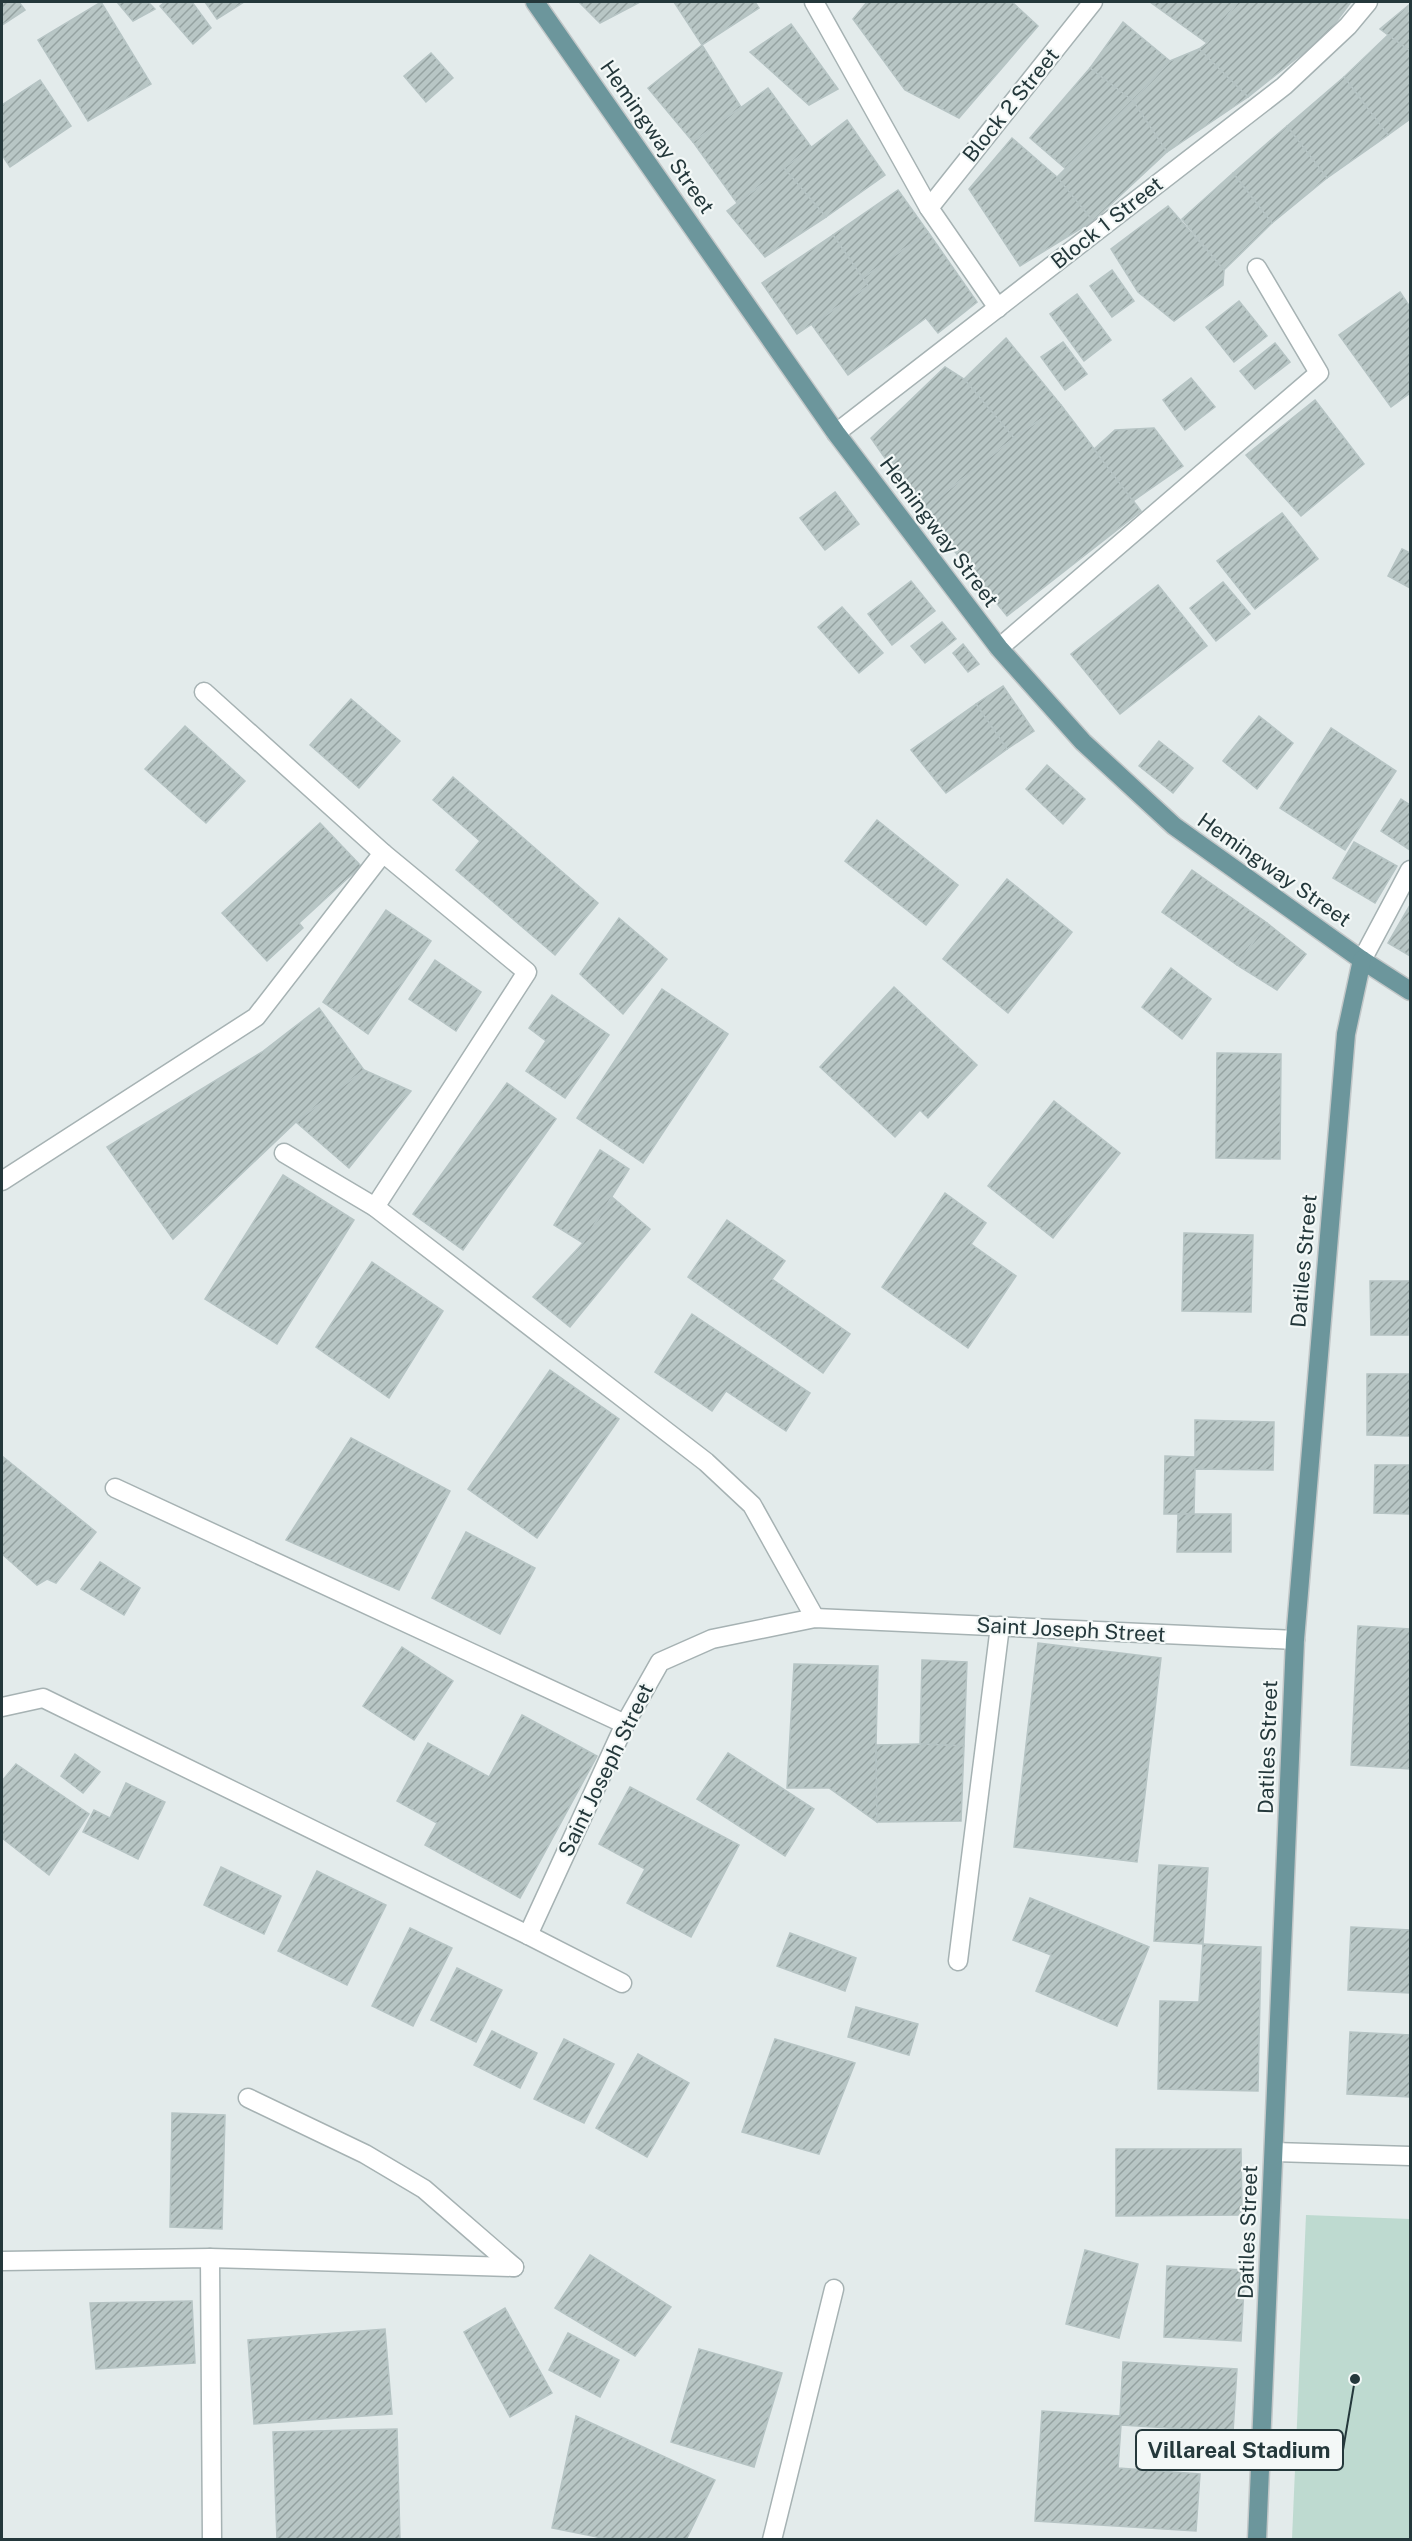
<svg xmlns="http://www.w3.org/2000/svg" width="1412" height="2541" viewBox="0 0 1412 2541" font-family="'Public Sans',sans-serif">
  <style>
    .grass { fill: #bedad0 }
    .building { fill: url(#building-hatch); stroke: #b6c4c4; stroke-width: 1.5 }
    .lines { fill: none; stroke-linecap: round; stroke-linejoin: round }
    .minor-casing { stroke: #a6b2b3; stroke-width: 21 }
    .major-casing { stroke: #c2c7c8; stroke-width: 21 }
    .minor { stroke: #fff; stroke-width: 18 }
    .major { stroke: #6c969c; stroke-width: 18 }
    .labels { text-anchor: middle; stroke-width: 4.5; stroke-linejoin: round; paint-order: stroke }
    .street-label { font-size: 21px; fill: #24383b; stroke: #f3f8f7 }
    .leader { fill: none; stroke: #24383b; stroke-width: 2 }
    .callout-dot { fill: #24383b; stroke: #f3f8f7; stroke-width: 2 }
    .callout { fill: #f3f8f7; stroke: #24383b; stroke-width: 2 }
    .callout-label { font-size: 22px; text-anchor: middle; font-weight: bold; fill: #24383b }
  </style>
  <defs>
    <pattern id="building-hatch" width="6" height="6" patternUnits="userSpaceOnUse" patternTransform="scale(1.5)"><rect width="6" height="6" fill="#b8c6c5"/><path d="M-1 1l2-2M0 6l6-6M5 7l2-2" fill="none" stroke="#95a2a1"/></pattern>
  </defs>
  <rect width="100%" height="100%" fill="#e3ebeb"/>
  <!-- grass -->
  <path class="grass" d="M 1306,2215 L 1410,2219 L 1410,2539 L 1292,2539 Z"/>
  <!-- building -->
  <g class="building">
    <path d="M 2,2 L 19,2 L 25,10 L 2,25 Z"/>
    <path d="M 101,2 L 151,84 L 88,121 L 38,40 Z"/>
    <path d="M 117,2 L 148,2 L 155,9 L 133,21 Z"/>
    <path d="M 165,2 L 192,2 L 211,28 L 193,44 L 160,6 Z"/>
    <path d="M 205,2 L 244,2 L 217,19 Z"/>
    <path d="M 579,2 L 640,2 L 600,23 Z"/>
    <path d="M 674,2 L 755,2 L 759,8 L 702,45 Z"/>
    <path d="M 867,2 L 1012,2 L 1038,26 L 959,118 L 905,90 L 853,19 Z"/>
    <path d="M 1150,2 L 1238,2 L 1207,43 Z"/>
    <path d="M 1238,2 L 1351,2 L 1327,34 L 1248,97 L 1199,49 L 1207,43 Z"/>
    <path d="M 1410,4 L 1410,51 L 1380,29 Z"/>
    <path d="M 1123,22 L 1170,61 L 1133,101 L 1090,68 Z"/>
    <path d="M 791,24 L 838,89 L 809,105 L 750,52 Z"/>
    <path d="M 1388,35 L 1410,51 L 1410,119 L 1388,135 L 1344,77 Z"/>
    <path d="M 702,45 L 741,107 L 693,142 L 648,88 Z"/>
    <path d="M 1199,49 L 1248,97 L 1167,152 L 1133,101 L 1170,61 Z"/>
    <path d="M 431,53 L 453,78 L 426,102 L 404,76 Z"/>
    <path d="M 1090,68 L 1133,101 L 1066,169 L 1030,138 Z"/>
    <path d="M 1344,77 L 1388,135 L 1327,178 L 1287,126 Z"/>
    <path d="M 40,80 L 71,126 L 10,167 L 2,155 L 2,105 Z"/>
    <path d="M 768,88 L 812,148 L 737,203 L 693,142 Z"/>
    <path d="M 1133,101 L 1167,152 L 1093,221 L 1057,177 Z"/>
    <path d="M 847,120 L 885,175 L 826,217 L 784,168 Z"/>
    <path d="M 1287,126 L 1327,178 L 1272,223 L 1233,173 Z"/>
    <path d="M 1012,138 L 1057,177 L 1093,221 L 1020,266 L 969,189 Z"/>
    <path d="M 784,168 L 826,217 L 765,257 L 727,211 Z"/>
    <path d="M 1233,173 L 1272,223 L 1224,270 L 1182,219 Z"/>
    <path d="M 898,190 L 928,232 L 863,278 L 833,235 Z"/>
    <path d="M 1168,206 L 1224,270 L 1223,285 L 1174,321 L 1138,292 L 1111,249 Z"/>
    <path d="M 928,232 L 977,302 L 938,333 L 926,318 L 848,375 L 812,325 L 868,286 L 863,278 Z"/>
    <path d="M 833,235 L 868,286 L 797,334 L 762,283 Z"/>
    <path d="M 1112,270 L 1134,301 L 1112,317 L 1090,286 Z"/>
    <path d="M 1400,292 L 1410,307 L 1410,393 L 1391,407 L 1339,335 Z"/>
    <path d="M 1077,294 L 1111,340 L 1084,361 L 1050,314 Z"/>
    <path d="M 1239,301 L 1267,336 L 1234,362 L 1206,327 Z"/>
    <path d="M 1006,338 L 1061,405 L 1014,438 L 964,379 Z"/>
    <path d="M 1063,342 L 1087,374 L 1065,390 L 1041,357 Z"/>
    <path d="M 1275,343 L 1290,362 L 1255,389 L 1240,371 Z"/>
    <path d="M 945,367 L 964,379 L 1014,438 L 922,511 L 871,438 Z"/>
    <path d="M 1191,378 L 1215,407 L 1185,430 L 1163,400 Z"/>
    <path d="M 1315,400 L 1364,464 L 1301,516 L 1246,455 Z"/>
    <path d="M 1061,405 L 1141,511 L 1007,616 L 922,511 L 1014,438 Z"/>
    <path d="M 1154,428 L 1183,466 L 1133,501 L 1094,449 L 1115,430 Z"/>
    <path d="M 835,492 L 859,524 L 825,550 L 800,518 Z"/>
    <path d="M 1282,513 L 1318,559 L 1255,609 L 1217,561 Z"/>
    <path d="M 1402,549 L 1410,553 L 1410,588 L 1388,576 Z"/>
    <path d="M 911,581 L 935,611 L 892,645 L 868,614 Z"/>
    <path d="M 1223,582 L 1250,614 L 1216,641 L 1190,608 Z"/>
    <path d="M 1158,585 L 1207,646 L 1120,714 L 1071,654 Z"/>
    <path d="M 842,607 L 883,653 L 859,673 L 818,627 Z"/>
    <path d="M 942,622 L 956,639 L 925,663 L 911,646 Z"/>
    <path d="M 963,644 L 979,664 L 968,672 L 953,653 Z"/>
    <path d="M 1003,686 L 1034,731 L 1007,749 L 976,704 Z"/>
    <path d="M 351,699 L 400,741 L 359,788 L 310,745 Z"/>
    <path d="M 976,704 L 1007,749 L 946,793 L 911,750 Z"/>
    <path d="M 1259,716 L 1293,743 L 1257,789 L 1223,761 Z"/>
    <path d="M 185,726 L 245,781 L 206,823 L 145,769 Z"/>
    <path d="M 1331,728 L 1396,771 L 1345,850 L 1280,808 Z"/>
    <path d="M 1159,741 L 1193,768 L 1173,793 L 1139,766 Z"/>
    <path d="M 1047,765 L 1085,799 L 1063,824 L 1026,789 Z"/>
    <path d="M 453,777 L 598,903 L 555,955 L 456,870 L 480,841 L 433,800 Z"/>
    <path d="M 1401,799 L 1410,805 L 1410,850 L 1381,831 Z"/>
    <path d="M 877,820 L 958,885 L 926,925 L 845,861 Z"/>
    <path d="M 320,823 L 361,866 L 299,923 L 303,928 L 267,961 L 222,913 Z"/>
    <path d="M 1354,842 L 1397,866 L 1375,903 L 1333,878 Z"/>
    <path d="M 1192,870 L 1267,923 L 1237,965 L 1162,912 Z"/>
    <path d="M 1007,879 L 1072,932 L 1008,1013 L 943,959 Z"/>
    <path d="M 1410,905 L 1410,956 L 1388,943 Z"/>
    <path d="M 386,910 L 431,941 L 368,1034 L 323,1002 Z"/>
    <path d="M 619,918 L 667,959 L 623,1014 L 580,974 Z"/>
    <path d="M 1267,923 L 1306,954 L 1277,990 L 1237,965 Z"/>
    <path d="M 435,960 L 481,992 L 456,1031 L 409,999 Z"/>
    <path d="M 1171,968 L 1211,999 L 1182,1039 L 1142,1007 Z"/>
    <path d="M 894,987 L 977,1065 L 928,1118 L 920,1110 L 895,1137 L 820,1067 Z"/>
    <path d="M 662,989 L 728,1034 L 643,1163 L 577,1118 Z"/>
    <path d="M 552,995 L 609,1035 L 565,1098 L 526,1071 L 546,1041 L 529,1028 Z"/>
    <path d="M 319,1008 L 364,1070 L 296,1122 L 173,1239 L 107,1147 L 262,1052 Z"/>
    <path d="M 1217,1053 L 1281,1054 L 1280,1159 L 1216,1158 Z"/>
    <path d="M 364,1070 L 411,1091 L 349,1168 L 296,1122 Z"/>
    <path d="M 507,1083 L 556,1119 L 463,1250 L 413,1214 Z"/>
    <path d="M 1054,1101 L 1120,1153 L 1053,1238 L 988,1186 Z"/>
    <path d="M 600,1150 L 629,1169 L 583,1243 L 554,1225 Z"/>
    <path d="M 283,1175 L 354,1220 L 277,1344 L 205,1299 Z"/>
    <path d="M 945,1193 L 986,1223 L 971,1244 L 1016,1276 L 968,1348 L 882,1287 Z"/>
    <path d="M 612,1197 L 650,1229 L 570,1327 L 533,1297 L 583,1243 Z"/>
    <path d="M 727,1220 L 785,1261 L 772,1279 L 850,1334 L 823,1373 L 688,1277 Z"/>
    <path d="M 1184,1233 L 1253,1235 L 1251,1312 L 1182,1311 Z"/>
    <path d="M 372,1262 L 443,1311 L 389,1398 L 316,1347 Z"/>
    <path d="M 1370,1281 L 1410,1281 L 1410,1327 L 1408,1327 L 1408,1335 L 1371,1335 Z"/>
    <path d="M 692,1314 L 810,1393 L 786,1431 L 726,1391 L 712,1411 L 655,1372 Z"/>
    <path d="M 550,1370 L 619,1419 L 537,1538 L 468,1489 Z"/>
    <path d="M 1367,1374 L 1410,1374 L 1410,1436 L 1367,1435 Z"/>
    <path d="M 1195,1420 L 1274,1422 L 1273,1470 L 1195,1469 L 1194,1514 L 1164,1514 L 1165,1456 L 1195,1457 Z"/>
    <path d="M 351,1438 L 450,1491 L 399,1590 L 286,1540 Z"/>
    <path d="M 2,1456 L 96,1532 L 56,1583 L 47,1579 L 37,1585 L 2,1554 Z"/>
    <path d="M 1375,1465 L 1410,1465 L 1410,1514 L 1374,1513 Z"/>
    <path d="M 1178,1514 L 1231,1514 L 1231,1552 L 1177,1552 Z"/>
    <path d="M 466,1532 L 535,1568 L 500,1634 L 432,1598 Z"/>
    <path d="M 100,1562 L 140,1588 L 124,1615 L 81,1589 Z"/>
    <path d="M 1358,1626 L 1410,1629 L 1410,1769 L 1351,1765 Z"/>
    <path d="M 1038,1643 L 1161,1658 L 1137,1862 L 1014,1847 Z"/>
    <path d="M 402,1647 L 453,1681 L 414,1740 L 363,1706 Z"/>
    <path d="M 922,1660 L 967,1662 L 964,1746 L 920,1744 Z"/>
    <path d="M 794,1664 L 878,1666 L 876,1745 L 877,1822 L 829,1788 L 787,1788 Z"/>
    <path d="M 522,1715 L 597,1756 L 520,1898 L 425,1845 L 437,1823 L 397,1801 L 428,1743 L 489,1777 Z"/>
    <path d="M 920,1744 L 964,1746 L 961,1821 L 877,1822 L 876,1745 Z"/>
    <path d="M 728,1753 L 814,1809 L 785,1856 L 697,1799 Z"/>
    <path d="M 75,1754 L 100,1772 L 83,1793 L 61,1776 Z"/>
    <path d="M 16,1764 L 89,1814 L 49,1875 L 2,1838 L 2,1781 Z"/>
    <path d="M 126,1783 L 165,1802 L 138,1859 L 83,1832 L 94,1810 L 110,1818 Z"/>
    <path d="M 630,1787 L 739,1845 L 691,1937 L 627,1903 L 645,1869 L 599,1844 Z"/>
    <path d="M 1159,1865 L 1208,1868 L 1203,1944 L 1154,1941 Z"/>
    <path d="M 221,1867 L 281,1896 L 264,1934 L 204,1905 Z"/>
    <path d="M 317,1871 L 386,1905 L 347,1985 L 278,1951 Z"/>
    <path d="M 1030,1898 L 1149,1947 L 1117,2026 L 1036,1991 L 1051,1955 L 1013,1940 Z"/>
    <path d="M 1351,1927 L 1410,1930 L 1410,1993 L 1348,1990 Z"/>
    <path d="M 410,1928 L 452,1948 L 413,2026 L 372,2006 Z"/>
    <path d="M 790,1933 L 856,1958 L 845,1991 L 777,1966 Z"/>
    <path d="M 1203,1944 L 1261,1947 L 1258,2091 L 1158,2089 L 1160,2001 L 1199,2002 Z"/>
    <path d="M 457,1968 L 502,1990 L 476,2042 L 431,2020 Z"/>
    <path d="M 856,2007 L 918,2024 L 909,2055 L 848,2037 Z"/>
    <path d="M 492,2031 L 537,2053 L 520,2088 L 474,2065 Z"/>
    <path d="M 1350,2032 L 1410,2035 L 1410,2097 L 1347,2094 Z"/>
    <path d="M 564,2039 L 614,2064 L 584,2123 L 534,2099 Z"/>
    <path d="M 775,2039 L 855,2063 L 819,2154 L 742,2132 Z"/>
    <path d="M 638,2054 L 689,2083 L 647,2157 L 596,2128 Z"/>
    <path d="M 172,2113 L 225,2115 L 222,2229 L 170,2227 Z"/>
    <path d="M 1116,2149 L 1241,2149 L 1242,2215 L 1116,2216 Z"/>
    <path d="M 1085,2250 L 1138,2264 L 1119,2338 L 1066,2324 Z"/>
    <path d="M 590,2255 L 671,2307 L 635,2356 L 555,2308 Z"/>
    <path d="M 1167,2266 L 1245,2270 L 1241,2341 L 1164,2337 Z"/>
    <path d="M 192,2301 L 195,2363 L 96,2369 L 90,2303 Z"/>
    <path d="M 505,2308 L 552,2393 L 510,2417 L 464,2332 Z"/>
    <path d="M 385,2329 L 392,2414 L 254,2424 L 248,2340 Z"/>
    <path d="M 568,2333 L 619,2360 L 600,2397 L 549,2370 Z"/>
    <path d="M 699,2349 L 782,2373 L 754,2467 L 671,2442 Z"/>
    <path d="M 1123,2362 L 1237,2369 L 1233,2432 L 1121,2425 L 1118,2468 L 1200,2474 L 1196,2531 L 1035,2521 L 1042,2411 L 1120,2416 Z"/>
    <path d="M 576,2416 L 715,2480 L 686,2540 L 612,2540 L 552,2528 Z"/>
    <path d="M 397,2429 L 400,2540 L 277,2540 L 273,2432 Z"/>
  </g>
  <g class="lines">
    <defs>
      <g id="minor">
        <path d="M 814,2 L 929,208 L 998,308"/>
        <path d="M 929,208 L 1093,2"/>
        <path d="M 836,433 L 1284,86 L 1348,26 L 1368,2"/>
        <path d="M 999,648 L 1319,373 L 1257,268"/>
        <path d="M 204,692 L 383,853"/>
        <path d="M 1362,960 L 1410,870"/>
        <path d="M 284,1153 L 375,1207 L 706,1462 L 752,1505 L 815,1618"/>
        <path d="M 2,1181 L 256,1017 L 383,853 L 527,972 L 375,1207"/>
        <path d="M 115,1488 L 625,1724"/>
        <path d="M 2,1707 L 43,1698 L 528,1935 L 622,1983"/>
        <path d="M 528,1935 L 625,1724 L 660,1662 L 712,1639 L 815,1618 L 1295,1640"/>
        <path d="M 958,1961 L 1000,1626"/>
        <path d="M 248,2098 L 365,2154 L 424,2189 L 514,2267"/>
        <path d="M 1274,2152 L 1410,2156"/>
        <path d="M 210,2258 L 212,2540"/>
        <path d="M 2,2261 L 210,2258 L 514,2267"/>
        <path d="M 772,2540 L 834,2289"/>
      </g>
      <g id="major">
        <path d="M 535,2 L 836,433 L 999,648 L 1083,742 L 1174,826 L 1362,960 L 1410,991"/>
        <path d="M 1257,2540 L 1295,1640 L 1346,1034 L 1362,960"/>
      </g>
    </defs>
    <!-- minor casing -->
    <use href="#minor" class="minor-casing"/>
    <!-- major casing -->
    <use href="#major" class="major-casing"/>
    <!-- minor -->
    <use href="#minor" class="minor"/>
    <!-- major -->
    <use href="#major" class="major"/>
  </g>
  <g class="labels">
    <!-- street labels -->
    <g class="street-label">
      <text transform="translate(1011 105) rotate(-51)" y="7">Block 2 Street</text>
      <text transform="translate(657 137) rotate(55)" y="7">Hemingway Street</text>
      <text transform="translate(1107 223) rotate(-38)" y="7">Block 1 Street</text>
      <text transform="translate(939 532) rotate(53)" y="7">Hemingway Street</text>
      <text transform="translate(1274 870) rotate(35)" y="7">Hemingway Street</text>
      <text transform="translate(1304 1261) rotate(-85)" y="7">Datiles Street</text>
      <text transform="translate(1071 1630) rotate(3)" y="7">Saint Joseph Street</text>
      <text transform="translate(1268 1747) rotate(-88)" y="7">Datiles Street</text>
      <text transform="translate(606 1770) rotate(-64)" y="7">Saint Joseph Street</text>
      <text transform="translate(1248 2232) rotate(-88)" y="7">Datiles Street</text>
    </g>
  </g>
  <!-- callouts -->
  <path class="leader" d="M1355 2379L1343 2450"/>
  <circle class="callout-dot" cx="1355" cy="2379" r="6"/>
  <rect class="callout" x="1136" y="2430" width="207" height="40" rx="6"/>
  <g class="callout-label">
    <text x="1239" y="2458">Villareal Stadium</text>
  </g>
  <!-- border -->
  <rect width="1412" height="2541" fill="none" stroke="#24383b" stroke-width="6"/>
</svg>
